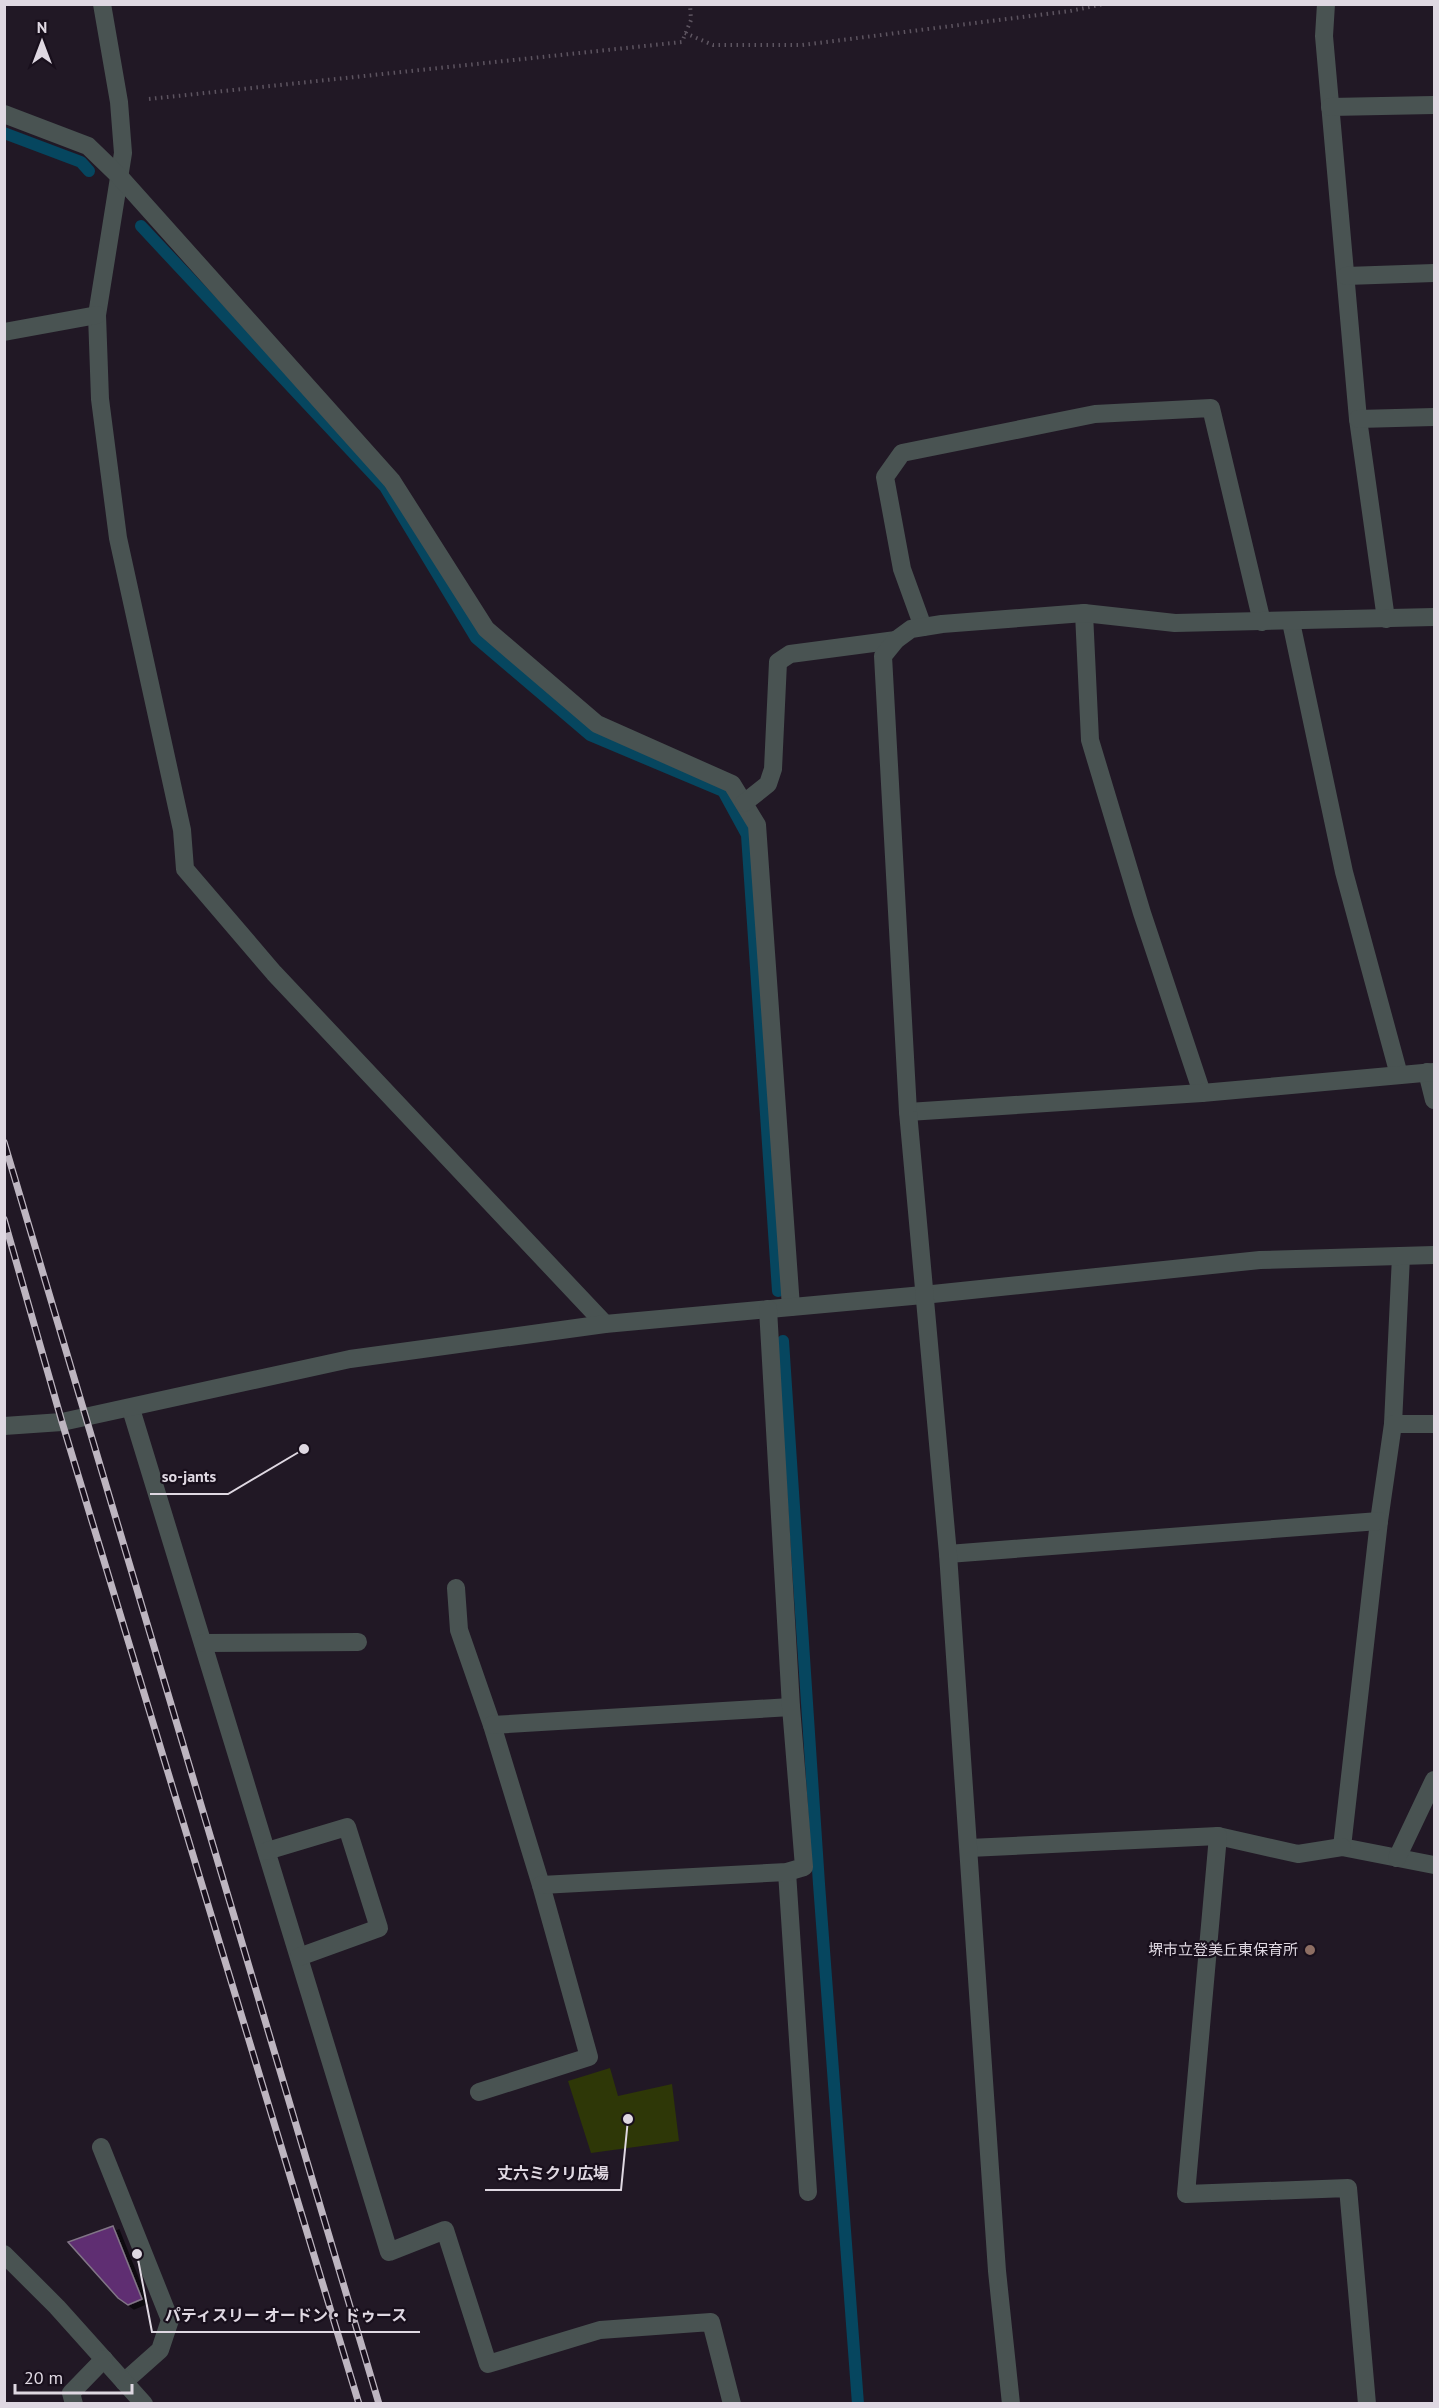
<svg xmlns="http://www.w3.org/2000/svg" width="1439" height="2408" viewBox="0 0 1439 2408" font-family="'PT Sans','Noto Sans JP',sans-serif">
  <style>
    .green { fill: #2e3707 }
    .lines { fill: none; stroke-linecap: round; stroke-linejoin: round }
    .stream { stroke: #06465f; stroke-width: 12 }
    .building { fill: #5f2f72; stroke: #817586; stroke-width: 1.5; filter: url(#shadow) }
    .path { stroke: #5d5460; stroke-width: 4; stroke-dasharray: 1.5 4.5; stroke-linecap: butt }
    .minor { stroke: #495352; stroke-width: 18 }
    .rail-casing { stroke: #bdb5c0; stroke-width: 7 }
    .rail { stroke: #180f1c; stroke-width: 4.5; stroke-dasharray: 14; stroke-linecap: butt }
    .education-dot { fill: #8d6e63; stroke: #180f1c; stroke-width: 2 }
    .labels { text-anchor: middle; stroke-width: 4.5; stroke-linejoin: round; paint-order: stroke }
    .poi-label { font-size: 15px; fill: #dfd8e2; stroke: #180f1c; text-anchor: end }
    .leader { fill: none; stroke: #dfd8e2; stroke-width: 2 }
    .callout-dot { fill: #dfd8e2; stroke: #180f1c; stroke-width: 2 }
    .callout-label { font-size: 16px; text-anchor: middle; font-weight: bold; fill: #dfd8e2; stroke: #180f1c; stroke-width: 4.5; stroke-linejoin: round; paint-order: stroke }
  </style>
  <defs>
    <filter id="shadow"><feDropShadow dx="6" dy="4" stdDeviation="0" flood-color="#0009"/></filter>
  </defs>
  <rect width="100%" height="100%" fill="#211825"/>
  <!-- green -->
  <path class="green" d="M 610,2068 L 618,2096 L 672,2084 L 679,2141 L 591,2153 L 568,2081 Z"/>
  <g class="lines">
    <!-- stream -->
    <g class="stream">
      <path d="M 4,133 L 81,162 L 89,171"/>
      <path d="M 141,226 L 385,487 L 476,638 L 590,735 L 723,791 L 747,835 L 778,1291"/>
      <path d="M 783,1341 L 819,1884 L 858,2404"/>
    </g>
  </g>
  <!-- building -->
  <path class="building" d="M 113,2226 L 142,2299 L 128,2305 L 118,2298 L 68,2242 Z"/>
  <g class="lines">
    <!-- path -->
    <g class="path">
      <path d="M 685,33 L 713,45 L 802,45 L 1070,11 L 1104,4"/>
      <path d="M 149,99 L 682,42 L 691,20 L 690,4"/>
    </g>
    <!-- minor -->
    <g class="minor">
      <path d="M 102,4 L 119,102 L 123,153 L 97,315 L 100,399 L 118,538 L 182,830 L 185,869 L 274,973 L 605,1324"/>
      <path d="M 1326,4 L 1324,36 L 1358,419 L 1386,619"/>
      <path d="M 1330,107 L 1434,105"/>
      <path d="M 4,114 L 88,146 L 119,176 L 392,481 L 486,629 L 597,724 L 732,784 L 757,825 L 791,1307"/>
      <path d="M 1346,276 L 1434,273"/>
      <path d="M 4,332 L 97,315"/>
      <path d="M 1358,419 L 1434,417"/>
      <path d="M 1084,613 L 1090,740 L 1142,913 L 1202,1093"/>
      <path d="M 1291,622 L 1344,872 L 1399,1075"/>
      <path d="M 923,627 L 902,569 L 885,477 L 902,453 L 1095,414 L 1211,408 L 1262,622"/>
      <path d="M 744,803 L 768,784 L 773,769 L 778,662 L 790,654 L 896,640"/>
      <path d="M 1427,1072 L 1434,1100"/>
      <path d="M 908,1112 L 1202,1093 L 1434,1072"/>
      <path d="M 131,1409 L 389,2252 L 445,2230 L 488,2364 L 600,2330 L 711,2322 L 732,2404"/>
      <path d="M 1393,1424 L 1401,1256"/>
      <path d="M 1434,1424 L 1393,1424 L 1379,1521 L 1342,1847 L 1434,1865"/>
      <path d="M 4,1426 L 62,1422 L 350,1359 L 605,1324 L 923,1295 L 1260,1260 L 1434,1255"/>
      <path d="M 948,1554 L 1379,1521"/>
      <path d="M 456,1588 L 459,1630 L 492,1725 L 541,1885 L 589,2057 L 479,2092"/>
      <path d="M 203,1643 L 358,1642"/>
      <path d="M 492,1725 L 791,1707"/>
      <path d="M 1218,1836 L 1298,1854 L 1342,1847"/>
      <path d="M 969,1848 L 1218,1836 L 1186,2194 L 1348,2188 L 1367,2404"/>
      <path d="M 267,1851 L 347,1827 L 379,1928 L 299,1957"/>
      <path d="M 1397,1858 L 1434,1780"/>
      <path d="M 787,1872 L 808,2192"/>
      <path d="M 541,1885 L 787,1872 L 804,1867 L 791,1707 L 768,1309"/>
      <path d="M 101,2147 L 170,2320 L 160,2350 L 124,2382"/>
      <path d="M 4,2254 L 57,2307 L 144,2404"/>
      <path d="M 74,2404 L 71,2393 L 104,2359"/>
      <path d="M 1011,2404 L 997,2271 L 948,1554 L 908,1112 L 883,656 L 896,640 L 911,629 L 942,624 L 1084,613 L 1175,623 L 1434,617"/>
    </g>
    <defs>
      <g id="rail">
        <path d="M 4,1142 L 379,2404"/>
        <path d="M 4,1219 L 62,1422 L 359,2404"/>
      </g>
    </defs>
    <!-- rail casing -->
    <use href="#rail" class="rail-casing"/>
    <!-- rail -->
    <use href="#rail" class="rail"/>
  </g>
  <!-- markers -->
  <circle class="education-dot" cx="1310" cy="1950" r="6"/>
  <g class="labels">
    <!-- poi labels -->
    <g class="poi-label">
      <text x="1298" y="1955">堺市立登美丘東保育所</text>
    </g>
  </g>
  <!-- callouts -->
  <path class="leader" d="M304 1449L228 1494H150M628 2119L621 2190H485M137 2254L152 2332H420"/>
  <g class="callout-dot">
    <circle cx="304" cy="1449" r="6"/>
    <circle cx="628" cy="2119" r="6"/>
    <circle cx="137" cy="2254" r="6"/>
  </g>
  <g class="callout-label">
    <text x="189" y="1482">so-jants</text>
    <text x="553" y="2179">丈六ミクリ広場</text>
    <text x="286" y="2321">パティスリー オードン・ドゥース</text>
  </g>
  <!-- border -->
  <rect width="1439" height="2408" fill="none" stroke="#dfd8e2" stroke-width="12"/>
  <!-- north arrow -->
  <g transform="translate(42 42)" stroke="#180f1c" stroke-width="4.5" paint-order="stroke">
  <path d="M0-4.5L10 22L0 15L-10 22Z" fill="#dfd8e2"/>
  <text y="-9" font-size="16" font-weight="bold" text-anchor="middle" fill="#dfd8e2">N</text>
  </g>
  <!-- scale -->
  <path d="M15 2384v9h117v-9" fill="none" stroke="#dfd8e2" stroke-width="3"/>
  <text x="24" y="2384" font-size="18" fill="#dfd8e2" stroke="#180f1c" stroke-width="4.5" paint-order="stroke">20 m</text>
</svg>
